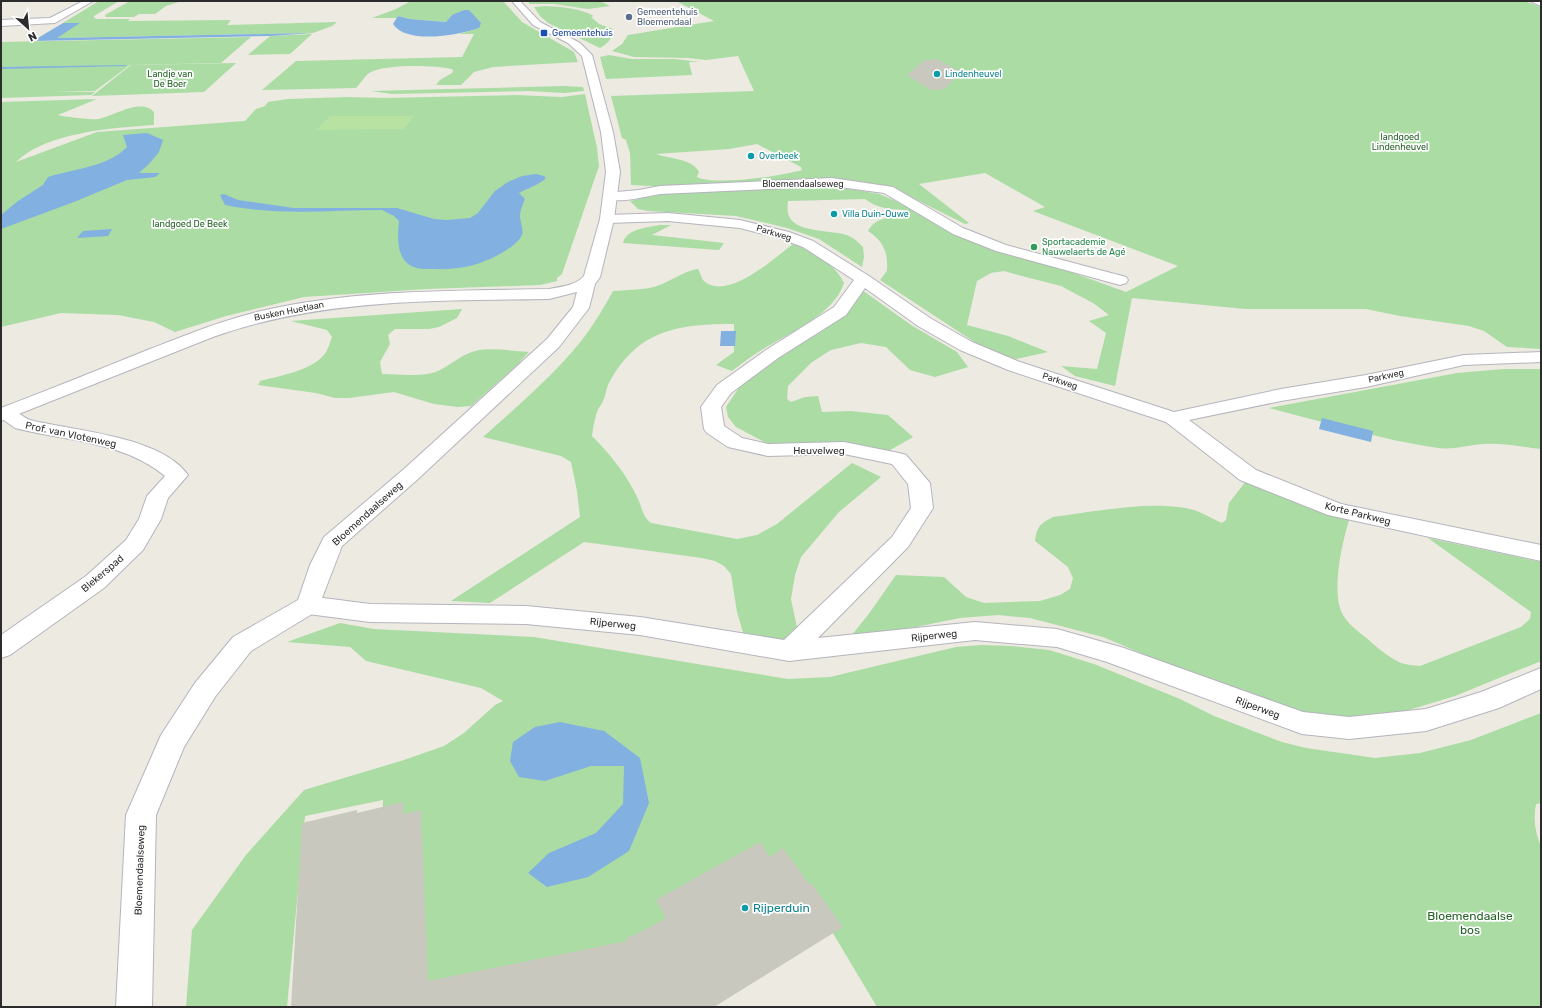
<svg xmlns="http://www.w3.org/2000/svg" width="1542" height="1008" viewBox="0 0 1542 1008" font-family="Rubik,sans-serif">
  <style>
    .green { fill: #aadca4; fill-rule: evenodd }
    .pitch { fill: #b7e2a1 }
    .water { fill: #81b0e1 }
    .building { fill: #c8c8bf }
    .lines { fill: none; stroke-linecap: round; stroke-linejoin: round }
    .minor-casing { stroke: #b5b4be; stroke-width: 2 }
    .tertiary-casing { stroke: #b5b4be; stroke-width: 2 }
    .minor { fill: #fff; fill-rule: evenodd }
    .tertiary { fill: #fff; fill-rule: evenodd }
    .service-dot { fill: #5c6f8a; stroke: #fff; stroke-width: 1.5 }
    .transit-dot { fill: #1a4fb4; stroke: #fff; stroke-width: 1.5 }
    .culture-dot { fill: #0f9aa8; stroke: #fff; stroke-width: 1.5 }
    .leisure-dot { fill: #2e9e5b; stroke: #fff; stroke-width: 1.5 }
    .labels { text-anchor: middle; stroke-width: 3.5; stroke-linejoin: round; paint-order: stroke }
    .far-service-label { font-size: 9px; fill: #4e5e75; stroke: #fff; text-anchor: start }
    .far-transit-label { font-size: 9px; fill: #164399; stroke: #fff; text-anchor: start }
    .far-park-label { font-size: 9px; fill: #246226; stroke: #fff }
    .far-culture-label { font-size: 9px; fill: #0d838f; stroke: #fff; text-anchor: start }
    .far-street-label { font-size: 9px; fill: #2c2c2c; stroke: #fff }
    .far-leisure-label { font-size: 9px; fill: #27864d; stroke: #fff; text-anchor: start }
    .street-label { font-size: 10px; fill: #2c2c2c; stroke: #fff }
    .near-culture-label { font-size: 12px; fill: #0d838f; stroke: #fff; text-anchor: start }
    .near-park-label { font-size: 12px; fill: #246226; stroke: #fff }
  </style>
  <rect width="100%" height="100%" fill="#eceae1"/>
  <!-- green -->
  <g class="green">
    <path d="M 99,1 L 119,1 L 94,16 L 94,18 L 97,19 L 130,19 L 128,21 L 231,20 L 227,25 L 337,22 L 332,26 L 313,33 L 56,38 L 79,23 L 63,23 Z"/>
    <path d="M 130,1 L 182,1 L 166,6 L 155,14 L 139,14 L 134,17 L 106,17 L 105,15 Z"/>
    <path d="M 411,1 L 503,1 L 522,22 L 574,52 L 578,62 L 493,67 L 474,72 L 461,85 L 436,85 L 440,80 L 452,73 L 453,71 L 452,69 C 435,65 386,64 371,72 C 365,75 361,83 356,88 L 262,90 L 296,61 L 462,57 L 474,34 L 459,34 L 479,28 L 452,15 L 446,22 L 410,19 L 398,16 L 397,18 L 372,18 L 396,9 Z"/>
    <path d="M 529,1 L 600,1 L 610,6 L 588,9 L 554,4 L 529,4 Z"/>
    <path d="M 676,1 L 1524,1 L 1541,7 L 1541,349 L 1507,347 L 1484,331 L 1469,326 L 1400,316 L 1366,309 L 1245,309 L 1132,298 L 1115,386 L 1075,376 L 1061,366 L 1097,369 L 1106,333 L 1089,321 L 1109,315 L 1093,303 L 1061,286 L 1018,275 L 1004,271 L 991,273 L 977,281 L 967,325 L 1008,336 L 1048,352 L 1016,359 L 982,347 L 880,280 L 887,271 C 888,252 884,242 868,231 C 876,216 891,218 906,217 L 903,210 C 888,209 877,208 865,199 L 788,201 C 788,204 787,209 788,213 C 792,234 832,229 849,236 C 854,238 859,243 863,247 L 864,257 L 862,267 L 819,239 L 787,228 L 736,216 L 648,211 L 638,209 L 630,201 L 680,190 L 797,186 L 851,189 L 879,194 L 896,201 L 952,229 L 1126,292 L 1178,266 L 1033,211 L 1045,207 L 985,173 L 919,184 L 969,223 L 965,224 L 899,191 L 880,185 L 858,181 L 817,180 L 671,187 L 631,185 L 630,153 L 626,140 L 622,138 L 611,96 L 754,91 L 738,56 L 706,60 L 688,58 L 634,57 L 612,51 L 622,44 L 628,35 L 714,21 ZM 757,144 L 801,167 L 802,170 C 782,176 714,186 697,177 L 699,172 C 692,158 669,159 656,154 L 729,149 Z"/>
    <path d="M 546,6 C 562,7 579,8 594,16 L 591,17 L 599,24 L 613,29 C 613,39 607,44 600,48 L 548,23 L 540,16 L 534,7 Z"/>
    <path d="M 312,34 L 290,54 L 248,55 L 270,36 Z"/>
    <path d="M 251,37 L 221,63 L 130,65 L 95,91 L 51,92 L 95,92 L 91,95 L 1,98 L 1,42 Z"/>
    <path d="M 609,55 L 632,59 L 675,59 L 700,62 L 689,62 L 692,75 L 606,79 L 600,57 Z"/>
    <path d="M 236,63 L 204,92 L 92,96 L 131,65 Z"/>
    <path d="M 564,86 L 583,87 L 584,91 L 564,93 L 528,91 L 392,94 L 371,91 Z"/>
    <path d="M 585,94 L 597,148 L 599,166 L 562,274 L 557,278 L 557,281 L 540,285 L 427,289 L 304,297 L 226,316 L 175,332 L 154,322 L 118,315 L 61,313 L 1,327 L 1,102 L 97,99 L 58,115 C 66,117 90,120 98,119 C 112,117 141,97 154,112 L 154,125 C 113,128 46,132 16,162 L 97,132 L 245,121 L 256,109 L 265,106 L 268,102 L 288,99 L 348,97 L 384,98 L 516,95 L 562,97 Z"/>
    <path d="M 660,225 L 671,225 L 652,235 L 724,243 L 719,250 L 623,243 C 626,229 648,227 660,225 Z"/>
    <path d="M 793,244 C 814,252 834,263 844,283 C 834,315 787,334 760,351 C 750,357 741,364 732,371 L 716,365 L 734,352 L 734,324 C 680,324 639,329 610,381 C 606,387 606,395 603,401 C 602,404 600,406 598,409 C 595,417 593,427 592,436 C 611,455 627,475 638,499 C 642,508 643,517 651,523 L 737,539 L 757,535 L 777,524 L 852,463 L 881,477 L 839,512 L 801,557 L 795,575 L 791,599 L 800,642 L 745,639 L 737,612 L 731,574 L 724,566 L 715,561 L 702,558 L 584,542 L 490,603 L 451,601 L 580,517 L 577,491 L 571,462 L 561,456 L 483,437 C 513,410 545,383 572,352 C 588,334 601,313 613,291 C 626,290 641,290 654,287 C 666,284 688,269 698,269 C 700,272 701,277 703,280 C 725,303 775,258 793,244 Z"/>
    <path d="M 862,290 L 911,325 L 957,352 L 968,367 L 935,377 L 910,370 L 886,347 L 861,343 L 831,350 L 812,362 L 788,386 L 787,399 L 791,402 L 805,397 L 818,396 L 822,412 L 851,411 L 888,415 L 913,437 L 883,454 L 770,445 L 736,427 L 728,417 L 726,407 L 740,386 Z"/>
    <path d="M 462,309 L 457,318 L 439,327 L 429,329 L 395,329 L 388,335 L 390,344 L 380,362 L 382,374 C 398,374 426,378 440,370 C 454,363 463,353 479,350 C 495,348 513,351 529,352 L 517,365 L 471,406 L 458,407 L 434,404 L 394,392 L 349,398 L 335,398 L 316,393 L 258,385 L 260,381 C 279,376 315,370 326,352 C 329,347 330,342 332,337 L 327,330 L 291,321 Z"/>
    <path d="M 1504,369 L 1541,369 L 1541,449 C 1522,447 1503,443 1483,444 C 1468,445 1454,450 1438,448 C 1381,440 1325,422 1269,408 L 1457,373 Z"/>
    <path d="M 1246,481 L 1334,516 L 1349,520 C 1342,544 1332,587 1341,611 C 1346,624 1361,633 1371,642 C 1380,650 1390,658 1401,663 C 1407,665 1414,665 1420,666 L 1521,627 L 1530,619 L 1531,612 L 1428,538 L 1541,562 L 1541,661 L 1455,696 L 1399,713 L 1342,717 L 1295,711 L 1176,668 L 1103,637 L 1030,618 L 998,615 L 960,618 L 847,641 L 868,615 L 896,575 L 944,577 L 966,597 L 984,603 L 1040,601 L 1060,595 L 1070,589 L 1073,578 L 1068,567 L 1035,541 C 1037,526 1040,524 1053,517 C 1093,512 1156,499 1194,510 C 1203,513 1213,519 1222,523 L 1226,520 L 1229,503 Z"/>
    <path d="M 340,623 L 374,629 L 534,637 L 788,679 L 830,677 L 956,647 L 981,645 L 1011,646 L 1049,650 L 1094,664 L 1180,699 L 1214,716 L 1282,742 L 1306,748 L 1375,758 L 1420,753 L 1471,740 L 1541,713 L 1541,803 L 1536,804 C 1533,818 1535,833 1541,846 L 1541,1007 L 877,1007 L 800,878 L 648,955 L 376,1007 L 383,800 L 305,816 L 287,1007 L 186,1007 L 192,930 L 246,855 L 304,790 L 404,760 L 444,746 L 464,733 L 495,705 L 503,701 L 481,688 L 366,661 L 350,647 L 287,642 Z"/>
  </g>
  <!-- pitch -->
  <path class="pitch" d="M 330,116 L 414,116 L 404,129 L 316,130 Z"/>
  <!-- water -->
  <g class="water">
    <path d="M 464,10 L 469,10 L 481,23 L 479,28 C 458,35 407,45 393,24 L 398,16 L 410,19 L 446,22 L 452,15 Z"/>
    <path d="M 63,23 L 80,23 L 57,38 L 313,33 L 270,36 L 33,41 Z"/>
    <path d="M 127,65 L 125,66 L 1,69 L 1,67 Z"/>
    <path d="M 147,133 L 163,140 L 159,152 L 149,164 L 139,173 L 160,173 L 155,177 L 127,180 L 74,202 L 1,229 L 1,215 L 18,201 L 43,185 L 48,177 C 73,169 108,167 127,147 L 123,135 Z"/>
    <path d="M 536,174 L 544,176 L 546,178 C 539,185 528,188 519,193 L 525,199 C 523,204 520,211 520,216 C 520,223 525,230 521,237 C 517,243 511,247 505,251 C 480,266 460,270 432,269 C 423,269 412,269 406,262 C 396,252 398,233 399,221 L 394,216 L 382,210 C 330,210 277,216 225,205 L 220,195 L 224,194 L 238,200 L 294,208 L 397,208 L 434,219 L 447,220 L 470,218 L 478,213 L 495,191 L 508,182 L 522,176 Z"/>
    <path d="M 112,229 L 108,236 L 77,238 L 83,231 Z"/>
    <path d="M 721,331 L 736,331 L 735,346 L 720,346 Z"/>
    <path d="M 1322,418 L 1373,431 L 1371,442 L 1319,429 Z"/>
    <path d="M 560,722 L 604,731 L 640,758 L 649,803 L 629,851 L 588,877 L 547,887 L 528,873 L 549,853 L 596,833 L 623,804 L 624,766 L 591,766 L 545,781 L 519,777 L 510,761 L 513,742 L 535,727 Z"/>
  </g>
  <!-- building -->
  <g class="building">
    <path d="M 937,59 L 961,72 L 945,89 L 931,90 L 907,75 L 925,60 Z"/>
    <path d="M 403,802 L 403,814 L 421,810 L 428,981 L 627,941 L 627,937 L 637,934 L 666,918 L 656,900 L 760,842 L 770,857 L 783,848 L 809,884 L 811,883 L 843,927 L 714,1007 L 291,1007 L 302,823 L 357,810 L 357,813 Z"/>
  </g>
  <g class="lines">
    <defs>
      <g id="minor">
        <path d="M 83,1 L 93,1 L 55,23 L 1,26 L 1,20 L 50,18 Z"/>
        <path d="M 1530,1 L 1541,1 L 1541,6 Z"/>
        <path d="M 832,178 L 893,187 L 963,228 L 1006,245 L 1126,277 L 1128,280 L 1126,283 L 1120,285 L 996,251 L 953,234 L 884,193 L 832,186 L 660,194 C 643,197 622,203 605,199 L 603,196 L 605,193 L 639,190 L 660,186 Z"/>
        <path d="M 668,213 L 740,220 L 789,232 L 813,241 L 869,276 L 930,318 L 972,342 L 1020,362 L 1174,412 L 1281,389 L 1366,375 L 1464,355 L 1541,352 L 1541,362 L 1464,365 L 1366,387 L 1281,401 L 1189,420 L 1256,470 L 1341,504 L 1541,545 L 1541,561 L 1328,515 L 1240,480 L 1166,422 L 1008,370 L 960,350 L 918,326 L 865,288 L 846,315 L 778,358 L 731,393 L 721,407 L 724,426 L 742,438 L 768,444 L 844,442 L 899,453 L 906,455 L 930,483 L 933,508 L 908,547 L 818,638 L 975,622 L 1057,629 L 1124,648 L 1303,712 L 1349,717 L 1426,709 L 1481,692 L 1541,668 L 1541,689 L 1499,708 L 1426,731 L 1349,739 L 1302,734 L 1107,662 L 1057,647 L 975,640 L 789,661 L 640,635 L 526,624 L 370,622 L 308,614 L 299,611 L 296,605 L 299,599 L 308,596 L 370,604 L 526,606 L 640,617 L 784,640 L 892,537 L 911,508 L 908,484 L 892,464 L 844,454 L 768,456 L 728,447 L 707,433 L 704,429 L 701,407 L 717,385 L 766,350 L 834,307 L 854,280 L 803,247 L 779,238 L 740,228 L 668,221 L 607,223 L 602,222 L 600,219 L 602,216 L 607,215 Z"/>
        <path d="M 6,407 C 15,409 22,417 30,420 C 74,431 161,436 188,475 L 168,498 L 161,519 L 143,550 L 104,588 L 10,655 L 1,658 L 1,635 L 86,576 L 126,540 L 139,519 L 147,496 L 165,476 C 123,441 65,441 15,428 L 1,418 L 1,408 Z"/>
      </g>
      <path id="tertiary" d="M 512,1 L 520,1 L 540,22 L 580,43 L 592,55 L 613,132 L 620,172 L 614,219 L 600,277 L 595,284 L 589,308 L 559,347 L 418,479 L 342,546 L 317,611 L 251,651 L 215,697 L 184,747 L 156,815 L 152,1007 L 116,1007 L 126,815 L 161,735 L 195,683 L 233,637 L 298,600 L 310,565 L 324,537 L 404,469 L 547,339 L 573,307 L 577,292 L 549,299 C 435,301 322,298 213,337 L 1,421 L 1,408 C 51,389 100,369 150,349 C 186,335 223,320 261,311 C 355,289 453,291 549,289 C 560,287 577,285 584,276 L 600,219 L 606,172 L 601,132 L 582,56 L 568,43 L 533,25 Z"/>
    </defs>
    <!-- minor casing -->
    <use href="#minor" class="minor-casing"/>
    <!-- tertiary casing -->
    <use href="#tertiary" class="tertiary-casing"/>
    <!-- minor -->
    <use href="#minor" class="minor"/>
    <!-- tertiary -->
    <use href="#tertiary" class="tertiary"/>
  </g>
  <!-- markers -->
  <circle class="service-dot" cx="629" cy="17" r="4"/>
  <rect class="transit-dot" x="540" y="29" width="8" height="8" rx="2"/>
  <g class="culture-dot">
    <circle cx="937" cy="74" r="4"/>
    <circle cx="751" cy="156" r="4"/>
    <circle cx="834" cy="214" r="4"/>
    <circle cx="745" cy="908" r="4"/>
  </g>
  <circle class="leisure-dot" cx="1034" cy="247" r="4"/>
  <g class="labels">
    <!-- far-service labels -->
    <g class="far-service-label">
      <text x="637" y="15">Gemeentehuis<tspan x="637" dy="10">Bloemendaal</tspan></text>
    </g>
    <!-- far-transit labels -->
    <g class="far-transit-label">
      <text x="552" y="36">Gemeentehuis</text>
    </g>
    <!-- far-park labels -->
    <g class="far-park-label">
      <text x="170" y="77">Landje van<tspan x="170" dy="10">De Boer</tspan></text>
      <text x="1400" y="140">landgoed<tspan x="1400" dy="10">Lindenheuvel</tspan></text>
      <text x="190" y="227">landgoed De Beek</text>
    </g>
    <!-- far-culture labels -->
    <g class="far-culture-label">
      <text x="945" y="77">Lindenheuvel</text>
      <text x="759" y="159">Overbeek</text>
      <text x="842" y="217">Villa Duin-Ouwe</text>
    </g>
    <!-- far-street labels -->
    <g class="far-street-label">
      <text x="803" y="187">Bloemendaalseweg</text>
      <text transform="translate(774 233) rotate(17)" y="3">Parkweg</text>
      <text transform="translate(289 311) rotate(-11)" y="3">Busken Huetlaan</text>
      <text transform="translate(1386 376) rotate(-12)" y="3">Parkweg</text>
      <text transform="translate(1060 381) rotate(18)" y="3">Parkweg</text>
    </g>
    <!-- far-leisure labels -->
    <g class="far-leisure-label">
      <text x="1042" y="245">Sportacademie<tspan x="1042" dy="10">Nauwelaerts de Agé</tspan></text>
    </g>
    <!-- street labels -->
    <g class="street-label">
      <text transform="translate(71 434) rotate(12)" y="4">Prof. van Vlotenweg</text>
      <text x="819" y="454">Heuvelweg</text>
      <text transform="translate(367 513) rotate(-42)" y="4">Bloemendaalseweg</text>
      <text transform="translate(1358 513) rotate(14)" y="4">Korte Parkweg</text>
      <text transform="translate(102 573) rotate(-40)" y="4">Blekerspad</text>
      <text transform="translate(613 623) rotate(6)" y="4">Rijperweg</text>
      <text transform="translate(934 635) rotate(-6)" y="4">Rijperweg</text>
      <text transform="translate(1258 707) rotate(20)" y="4">Rijperweg</text>
      <text transform="translate(139 870) rotate(-88)" y="4">Bloemendaalseweg</text>
    </g>
    <!-- near-culture labels -->
    <g class="near-culture-label">
      <text x="753" y="912">Rijperduin</text>
    </g>
    <!-- near-park labels -->
    <g class="near-park-label">
      <text x="1470" y="920">Bloemendaalse<tspan x="1470" dy="14">bos</tspan></text>
    </g>
  </g>
  <!-- border -->
  <rect width="1542" height="1008" fill="none" stroke="#2c2c2c" stroke-width="4"/>
  <!-- north arrow -->
  <g transform="translate(28 28) rotate(153)" stroke="#ffffff" stroke-width="3" paint-order="stroke">
  <path d="M0-3L7 15L0 10L-7 15Z" fill="#2c2c2c"/>
  <text y="-6" font-size="11" font-weight="bold" text-anchor="middle" fill="#2c2c2c">N</text>
  </g>
</svg>
